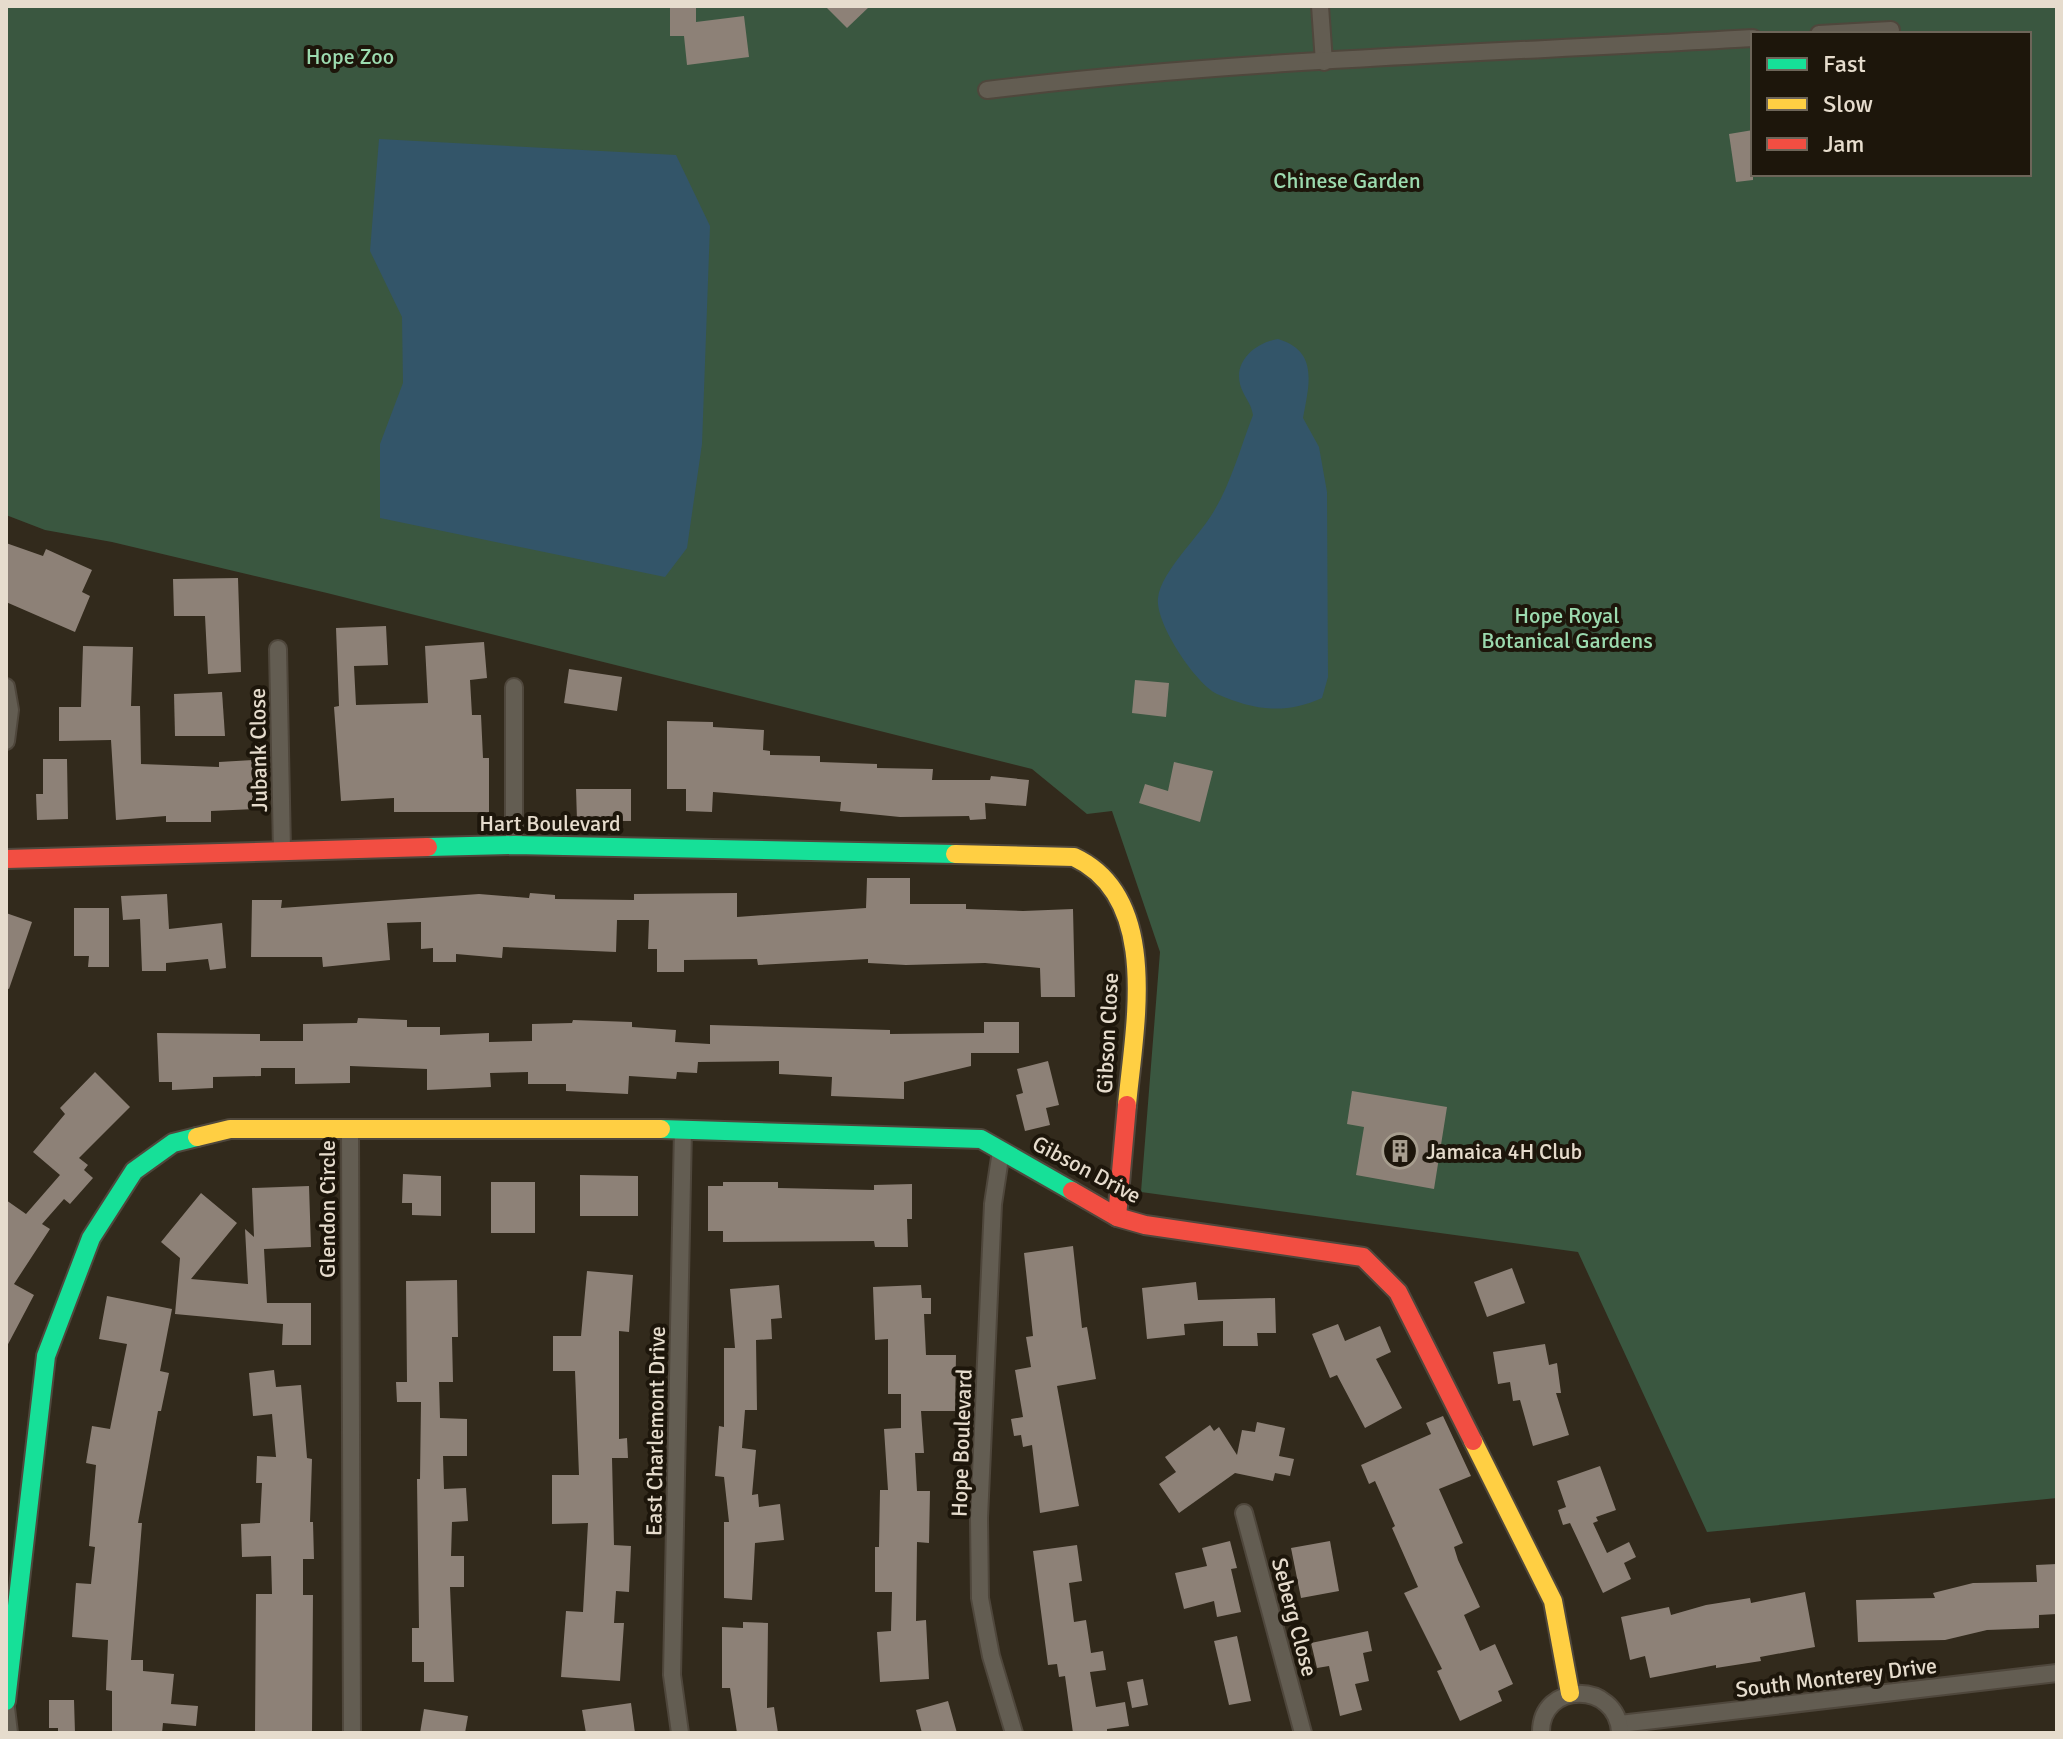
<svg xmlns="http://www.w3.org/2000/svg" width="2063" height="1739" viewBox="0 0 2063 1739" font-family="Signika,sans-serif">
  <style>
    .green { fill: #3a5740; fill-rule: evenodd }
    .water { fill: #335569 }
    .building { fill: #8d8177 }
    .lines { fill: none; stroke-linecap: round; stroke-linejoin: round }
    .street-casing { stroke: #4f473c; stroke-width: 20 }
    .fast-casing { stroke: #4f473c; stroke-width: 22 }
    .slow-casing { stroke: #4f473c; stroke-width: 22 }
    .jam-casing { stroke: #4f473c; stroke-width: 22 }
    .street { stroke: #635d52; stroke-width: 16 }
    .fast { stroke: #16e098; stroke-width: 18 }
    .slow { stroke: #ffcf43; stroke-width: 18 }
    .jam { stroke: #f24e42; stroke-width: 18 }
    .labels { text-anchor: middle; stroke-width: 8; stroke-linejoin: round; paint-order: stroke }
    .park-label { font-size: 22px; fill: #9cdbaf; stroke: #1d160b }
    .street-label { font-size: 22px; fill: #e6dccd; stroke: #1d160b }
    .poi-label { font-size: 22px; fill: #e6dccd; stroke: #1d160b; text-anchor: start }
  </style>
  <rect width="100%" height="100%" fill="#322a1c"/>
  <!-- green -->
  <path class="green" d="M 6,6 L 2057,6 L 2057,1498 L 1707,1532 L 1578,1252 L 1141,1192 L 1160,952 L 1112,811 L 1087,814 L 1032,769 L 327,593 L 112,542 L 45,530 L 6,515 ZM 1753,34 L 2029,34 L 2029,174 L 1753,174 Z"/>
  <!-- water -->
  <g class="water">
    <path d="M 379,139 L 676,155 L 710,226 L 702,444 L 687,548 L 665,577 L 380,518 L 380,444 L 403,383 L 402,317 L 370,251 Z"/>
    <path d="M 1278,339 C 1319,351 1309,385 1303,418 L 1319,447 L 1327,492 L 1328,677 L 1322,698 C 1285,715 1253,710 1217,694 C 1195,683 1155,623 1158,598 C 1161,571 1200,536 1214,511 C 1231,483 1241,446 1253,415 C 1251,402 1243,396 1240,384 C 1234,359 1258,342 1278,339 Z"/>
  </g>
  <!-- building -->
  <g class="building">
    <path d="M 670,6 L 696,6 L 696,22 L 744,16 L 749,57 L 687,65 L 684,36 L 670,36 Z"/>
    <path d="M 825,6 L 870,6 L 847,28 Z"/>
    <path d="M 1753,130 L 1753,180 L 1736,182 L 1729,134 Z"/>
    <path d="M 6,543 L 43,556 L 46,549 L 92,570 L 82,592 L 90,596 L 75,632 L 6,602 Z"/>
    <path d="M 238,578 L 241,672 L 208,674 L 205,616 L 174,616 L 173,579 Z"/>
    <path d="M 386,626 L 388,665 L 354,666 L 356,705 L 428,703 L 425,646 L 484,642 L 487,678 L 470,680 L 472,715 L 481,715 L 483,758 L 489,758 L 489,812 L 394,812 L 394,798 L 341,801 L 334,707 L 339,706 L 336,628 Z"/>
    <path d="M 83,646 L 133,647 L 131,706 L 140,706 L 141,764 L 219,767 L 219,762 L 253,760 L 255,809 L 211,811 L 211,822 L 166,822 L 166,816 L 116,820 L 111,740 L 59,741 L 59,707 L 81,707 Z"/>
    <path d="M 569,669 L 622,677 L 617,711 L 564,703 Z"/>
    <path d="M 1135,680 L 1169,683 L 1166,717 L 1132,713 Z"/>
    <path d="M 222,692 L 225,736 L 175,736 L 174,694 Z"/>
    <path d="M 667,721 L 713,722 L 713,727 L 764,730 L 763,750 L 770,751 L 770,755 L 820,756 L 820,762 L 877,764 L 877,768 L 933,769 L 932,780 L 990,780 L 991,776 L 1029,780 L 1026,806 L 985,803 L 986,819 L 970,820 L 969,816 L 900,817 L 840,811 L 841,802 L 713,792 L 712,812 L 686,811 L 686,789 L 667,789 Z"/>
    <path d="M 43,759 L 67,759 L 68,819 L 37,820 L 36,794 L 43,794 Z"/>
    <path d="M 1174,762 L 1213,771 L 1200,822 L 1139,803 L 1145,784 L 1168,791 Z"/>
    <path d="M 576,789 L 631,789 L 631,821 L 577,821 Z"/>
    <path d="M 867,878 L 910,878 L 910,904 L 966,904 L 966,909 L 1023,911 L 1073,909 L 1075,997 L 1041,997 L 1040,968 L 985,963 L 906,965 L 868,963 L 868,959 L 758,965 L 757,959 L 684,960 L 684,972 L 657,972 L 657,949 L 648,949 L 649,920 L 617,920 L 616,952 L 503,947 L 502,958 L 456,954 L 456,962 L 433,962 L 433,948 L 421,949 L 421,922 L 387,923 L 390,960 L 323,967 L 322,957 L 251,957 L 252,900 L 282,900 L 281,908 L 479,894 L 529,898 L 530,893 L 555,895 L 555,899 L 634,900 L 634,894 L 737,893 L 737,917 L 866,908 Z"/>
    <path d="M 167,894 L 169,929 L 222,923 L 226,968 L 210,970 L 208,959 L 166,963 L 166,971 L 142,971 L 140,919 L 123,920 L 121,896 Z"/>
    <path d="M 74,908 L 109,908 L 109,967 L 88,967 L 89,956 L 74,956 Z"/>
    <path d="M 6,913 L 32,922 L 9,989 L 6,988 Z"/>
    <path d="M 358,1018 L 407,1020 L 407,1027 L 440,1027 L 440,1035 L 489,1033 L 489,1042 L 532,1041 L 532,1024 L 572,1023 L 573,1020 L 632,1022 L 632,1027 L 676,1030 L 675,1042 L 710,1044 L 710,1025 L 890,1030 L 890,1034 L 984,1033 L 984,1022 L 1019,1022 L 1019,1053 L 971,1053 L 971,1066 L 904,1082 L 904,1099 L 831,1096 L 832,1077 L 779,1074 L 779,1061 L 698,1062 L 697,1073 L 677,1072 L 676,1079 L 629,1076 L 628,1094 L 566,1091 L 566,1084 L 528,1084 L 528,1072 L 490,1073 L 491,1087 L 427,1090 L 427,1069 L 350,1066 L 350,1083 L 295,1084 L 295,1068 L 261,1068 L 261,1076 L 213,1077 L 213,1088 L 172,1090 L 172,1082 L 159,1082 L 157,1033 L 260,1034 L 260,1041 L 303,1041 L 303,1024 L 357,1023 Z"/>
    <path d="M 1048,1061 L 1059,1105 L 1046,1108 L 1050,1125 L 1025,1131 L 1016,1095 L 1023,1093 L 1017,1069 Z"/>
    <path d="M 95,1072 L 130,1107 L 79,1158 L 88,1165 L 84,1170 L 93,1178 L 70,1204 L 64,1199 L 42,1224 L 50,1229 L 14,1284 L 34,1295 L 6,1348 L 6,1200 L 26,1214 L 60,1175 L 33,1152 L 65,1114 L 60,1108 Z"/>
    <path d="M 1352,1091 L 1447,1107 L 1434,1189 L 1356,1175 L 1364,1127 L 1347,1124 Z"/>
    <path d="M 403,1174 L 441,1176 L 441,1216 L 412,1215 L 412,1203 L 402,1203 Z"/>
    <path d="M 580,1175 L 638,1176 L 638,1216 L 580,1216 Z"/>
    <rect x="491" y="1182" width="44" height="51"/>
    <path d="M 723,1182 L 778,1182 L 778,1188 L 874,1190 L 874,1185 L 912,1184 L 912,1219 L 907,1219 L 908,1247 L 875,1247 L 874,1241 L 723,1242 L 723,1231 L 708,1231 L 708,1186 L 723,1186 Z"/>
    <path d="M 309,1186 L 311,1247 L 264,1249 L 267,1303 L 311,1303 L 311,1345 L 282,1345 L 283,1324 L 175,1314 L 180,1258 L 161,1242 L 201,1193 L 237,1223 L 191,1279 L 248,1284 L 245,1229 L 254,1237 L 252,1188 Z"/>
    <path d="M 1073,1246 L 1082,1328 L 1087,1327 L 1096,1379 L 1057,1386 L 1079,1506 L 1040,1513 L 1032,1445 L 1023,1447 L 1021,1435 L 1014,1436 L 1011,1419 L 1023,1417 L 1015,1370 L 1031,1367 L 1026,1337 L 1033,1336 L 1024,1253 Z"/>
    <path d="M 1512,1268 L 1525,1303 L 1487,1317 L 1474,1282 Z"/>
    <path d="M 587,1271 L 633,1275 L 629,1332 L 619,1331 L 619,1439 L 627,1438 L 628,1458 L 612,1458 L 614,1545 L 631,1546 L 629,1592 L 616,1591 L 614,1623 L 624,1623 L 620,1681 L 561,1677 L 566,1611 L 583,1612 L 588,1523 L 552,1524 L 552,1475 L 579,1475 L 575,1371 L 553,1371 L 553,1336 L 581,1336 Z"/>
    <path d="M 457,1280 L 458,1337 L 452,1337 L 453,1382 L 439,1382 L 440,1418 L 467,1419 L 467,1456 L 443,1456 L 444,1489 L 466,1488 L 468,1521 L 452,1522 L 451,1556 L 464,1556 L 464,1587 L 450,1587 L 454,1682 L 424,1682 L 424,1662 L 412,1662 L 412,1628 L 419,1628 L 417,1479 L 420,1479 L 421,1402 L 397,1402 L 396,1382 L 407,1382 L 406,1281 Z"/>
    <path d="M 1196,1282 L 1198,1300 L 1275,1298 L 1276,1333 L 1257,1333 L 1258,1346 L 1223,1346 L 1223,1321 L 1184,1324 L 1185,1335 L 1147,1339 L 1142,1288 Z"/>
    <path d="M 779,1285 L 782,1318 L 771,1319 L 772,1339 L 756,1340 L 757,1410 L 745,1410 L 742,1448 L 756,1450 L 752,1495 L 758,1494 L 759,1507 L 780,1504 L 784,1540 L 755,1543 L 752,1600 L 724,1598 L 724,1522 L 729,1522 L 724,1477 L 715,1476 L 719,1426 L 724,1427 L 724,1348 L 735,1348 L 730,1289 Z"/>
    <path d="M 921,1285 L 922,1298 L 931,1298 L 931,1314 L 924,1314 L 926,1355 L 956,1355 L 955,1411 L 921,1411 L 924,1453 L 915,1453 L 917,1491 L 930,1491 L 929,1543 L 917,1542 L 916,1621 L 926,1620 L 929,1679 L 880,1682 L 877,1632 L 891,1631 L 892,1592 L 875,1592 L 875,1547 L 879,1547 L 880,1490 L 888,1490 L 884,1429 L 901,1428 L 901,1394 L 888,1394 L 888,1339 L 875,1340 L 873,1287 Z"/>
    <path d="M 107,1296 L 172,1309 L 160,1371 L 169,1373 L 161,1411 L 158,1411 L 138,1523 L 142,1523 L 131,1660 L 143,1660 L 143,1671 L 174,1674 L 171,1704 L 198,1706 L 196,1726 L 163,1723 L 162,1733 L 112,1733 L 112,1691 L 106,1690 L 108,1640 L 72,1637 L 76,1583 L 91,1584 L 95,1547 L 89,1546 L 96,1465 L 86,1463 L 92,1426 L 110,1429 L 127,1344 L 99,1339 Z"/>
    <path d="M 1338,1324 L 1345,1341 L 1380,1326 L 1391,1352 L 1376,1359 L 1402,1408 L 1365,1428 L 1337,1375 L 1330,1378 L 1312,1334 Z"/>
    <path d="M 1545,1344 L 1549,1365 L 1557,1363 L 1561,1393 L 1556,1393 L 1569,1435 L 1533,1446 L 1520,1400 L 1513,1401 L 1510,1382 L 1498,1384 L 1493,1352 Z"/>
    <path d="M 274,1370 L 276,1387 L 301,1385 L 307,1458 L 312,1459 L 310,1522 L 313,1522 L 314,1559 L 303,1559 L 303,1595 L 313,1595 L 312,1733 L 255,1733 L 256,1594 L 272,1594 L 271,1556 L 242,1557 L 241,1524 L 260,1523 L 262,1483 L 256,1483 L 257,1456 L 276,1457 L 272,1414 L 253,1416 L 249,1373 Z"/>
    <path d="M 1443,1416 L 1471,1476 L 1439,1489 L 1463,1543 L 1454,1547 L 1458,1560 L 1480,1607 L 1464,1615 L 1480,1651 L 1495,1644 L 1513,1684 L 1498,1691 L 1502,1701 L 1460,1721 L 1437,1671 L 1442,1669 L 1404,1593 L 1418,1587 L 1392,1528 L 1395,1526 L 1375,1481 L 1369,1484 L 1361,1465 L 1431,1434 L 1426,1423 Z"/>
    <path d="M 1257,1422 L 1285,1428 L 1279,1456 L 1294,1459 L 1290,1476 L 1275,1473 L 1273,1481 L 1235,1473 L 1179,1513 L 1159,1484 L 1176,1472 L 1165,1457 L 1210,1425 L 1214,1431 L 1219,1427 L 1237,1455 L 1242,1430 L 1255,1432 Z"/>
    <path d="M 1600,1466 L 1616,1510 L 1596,1517 L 1598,1521 L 1593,1523 L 1607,1553 L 1629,1542 L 1636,1557 L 1624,1563 L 1631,1579 L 1603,1593 L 1570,1523 L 1563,1525 L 1558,1510 L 1566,1507 L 1557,1481 Z"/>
    <path d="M 1230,1541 L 1237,1568 L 1231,1569 L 1241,1612 L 1217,1617 L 1214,1601 L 1184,1609 L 1175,1573 L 1207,1566 L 1202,1548 Z"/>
    <path d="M 1330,1541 L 1339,1591 L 1301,1598 L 1291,1548 Z"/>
    <path d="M 1077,1545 L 1082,1581 L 1069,1583 L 1074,1622 L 1086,1620 L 1091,1653 L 1103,1651 L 1106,1670 L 1090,1672 L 1096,1707 L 1125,1702 L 1129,1726 L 1107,1729 L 1107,1733 L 1073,1733 L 1065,1676 L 1059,1677 L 1057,1664 L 1048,1665 L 1033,1551 Z"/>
    <path d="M 2057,1564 L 2057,1614 L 2039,1615 L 2039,1628 L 1987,1630 L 1945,1640 L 1858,1642 L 1856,1600 L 1935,1598 L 1933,1593 L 1973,1583 L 2037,1582 L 2036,1565 Z"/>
    <path d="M 1805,1592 L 1815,1647 L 1760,1657 L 1761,1661 L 1716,1668 L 1716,1665 L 1650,1678 L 1645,1656 L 1630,1660 L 1621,1617 L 1669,1607 L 1671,1615 L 1706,1605 L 1750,1598 L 1751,1603 Z"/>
    <path d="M 743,1622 L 768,1623 L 767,1708 L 774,1707 L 778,1733 L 737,1733 L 730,1688 L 722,1688 L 722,1627 L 743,1628 Z"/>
    <path d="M 1368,1631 L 1372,1651 L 1363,1653 L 1369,1681 L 1355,1684 L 1362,1710 L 1340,1716 L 1329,1666 L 1317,1668 L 1311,1643 Z"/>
    <path d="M 1237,1636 L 1251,1701 L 1229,1705 L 1214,1641 Z"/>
    <path d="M 1143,1679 L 1148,1705 L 1132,1708 L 1127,1682 Z"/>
    <path d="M 49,1700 L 74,1700 L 75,1733 L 58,1733 L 58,1728 L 49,1728 Z"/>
    <path d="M 948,1701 L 957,1733 L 922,1733 L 916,1710 Z"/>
    <path d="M 631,1703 L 635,1733 L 586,1733 L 582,1710 Z"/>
    <path d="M 424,1709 L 468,1716 L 465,1733 L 420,1733 Z"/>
  </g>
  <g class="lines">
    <defs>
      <g id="street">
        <path d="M 1320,6 L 1324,62"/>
        <path d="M 1819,34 L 1891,30"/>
        <path d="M 987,90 C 1241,59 1498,53 1753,38"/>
        <path d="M 278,649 L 282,851"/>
        <path d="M 6,687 L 10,710 L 6,741"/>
        <path d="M 514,687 L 514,845"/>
        <path d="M 350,1129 L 352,1733"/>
        <path d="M 1001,1151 L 993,1204 L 979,1518 L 980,1598 L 991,1656 L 1014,1733"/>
        <path d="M 1244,1513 L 1303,1733"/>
        <path d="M 6,1708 L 9,1733"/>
        <path d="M 1620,1724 L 2057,1673"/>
        <path d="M 680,1733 L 672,1675 L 683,1129"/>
        <path d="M 1541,1733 C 1540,1681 1617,1681 1620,1732"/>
      </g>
      <g id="fast">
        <path d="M 428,847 L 514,845 L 955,854"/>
        <path d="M 661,1129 L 981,1139 L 1072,1191"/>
        <path d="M 6,1701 L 46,1356 L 91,1238 L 134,1171 L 173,1143 L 197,1137"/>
      </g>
      <g id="slow">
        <path d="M 955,854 L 1074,857 C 1162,898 1134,1028 1127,1105"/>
        <path d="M 197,1137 L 230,1129 L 661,1129"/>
        <path d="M 1473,1441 L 1553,1601 L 1570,1693"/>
      </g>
      <g id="jam">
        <path d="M 6,859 L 428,847"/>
        <path d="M 1072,1191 L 1117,1217 L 1145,1225 L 1363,1257 L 1398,1292 L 1473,1441"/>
        <path d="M 1117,1217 L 1127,1105"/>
      </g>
    </defs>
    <!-- street casing -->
    <use href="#street" class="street-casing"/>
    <!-- fast casing -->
    <use href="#fast" class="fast-casing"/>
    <!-- slow casing -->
    <use href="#slow" class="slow-casing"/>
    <!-- jam casing -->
    <use href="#jam" class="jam-casing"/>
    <!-- street -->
    <use href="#street" class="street"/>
    <!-- fast -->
    <use href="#fast" class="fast"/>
    <!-- slow -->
    <use href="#slow" class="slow"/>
    <!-- jam -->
    <use href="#jam" class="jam"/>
  </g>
  <!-- icons -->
  <defs>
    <symbol id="building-ring" viewBox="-11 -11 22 22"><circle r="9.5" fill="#1d160b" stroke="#a79e8f" stroke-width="1.5"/><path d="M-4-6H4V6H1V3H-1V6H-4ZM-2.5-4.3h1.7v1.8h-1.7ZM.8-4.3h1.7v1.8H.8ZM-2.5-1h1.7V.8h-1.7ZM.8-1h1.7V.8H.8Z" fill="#a79e8f"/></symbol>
  </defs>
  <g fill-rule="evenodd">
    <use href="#building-ring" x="1380" y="1131" width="40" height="40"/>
  </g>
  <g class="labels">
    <!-- park labels -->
    <g class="park-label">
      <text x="350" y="64">Hope Zoo</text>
      <text x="1347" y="188">Chinese Garden</text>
      <text x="1567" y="623">Hope Royal<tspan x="1567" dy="25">Botanical Gardens</tspan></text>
    </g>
    <!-- street labels -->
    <g class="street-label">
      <text transform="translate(258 750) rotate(-91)" y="8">Jubank Close</text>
      <text x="550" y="831">Hart Boulevard</text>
      <text transform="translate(1107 1033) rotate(-87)" y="8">Gibson Close</text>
      <text transform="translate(1087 1169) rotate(28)" y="8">Gibson Drive</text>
      <text transform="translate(327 1209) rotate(-90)" y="8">Glendon Circle</text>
      <text transform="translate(655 1431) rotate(-89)" y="8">East Charlemont Drive</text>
      <text transform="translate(961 1443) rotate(-88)" y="8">Hope Boulevard</text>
      <text transform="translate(1295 1617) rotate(75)" y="8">Seberg Close</text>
      <text transform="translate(1836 1677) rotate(-7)" y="8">South Monterey Drive</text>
    </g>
    <!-- poi labels -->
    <g class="poi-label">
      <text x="1426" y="1159">Jamaica 4H Club</text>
    </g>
  </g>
  <!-- border -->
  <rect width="2063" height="1739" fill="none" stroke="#e6dccd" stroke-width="16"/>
  <!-- legend -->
  <rect x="1751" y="32" width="280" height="144" fill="#1d160b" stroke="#6d6559" stroke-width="2"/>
  <rect x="1767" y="58" width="40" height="12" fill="#16e098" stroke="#6d6559" stroke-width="2"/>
  <text x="1823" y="72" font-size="24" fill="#e6dccd">Fast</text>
  <rect x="1767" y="98" width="40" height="12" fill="#ffcf43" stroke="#6d6559" stroke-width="2"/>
  <text x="1823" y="112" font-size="24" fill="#e6dccd">Slow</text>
  <rect x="1767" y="138" width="40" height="12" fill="#f24e42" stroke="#6d6559" stroke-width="2"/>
  <text x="1823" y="152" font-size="24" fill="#e6dccd">Jam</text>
</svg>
